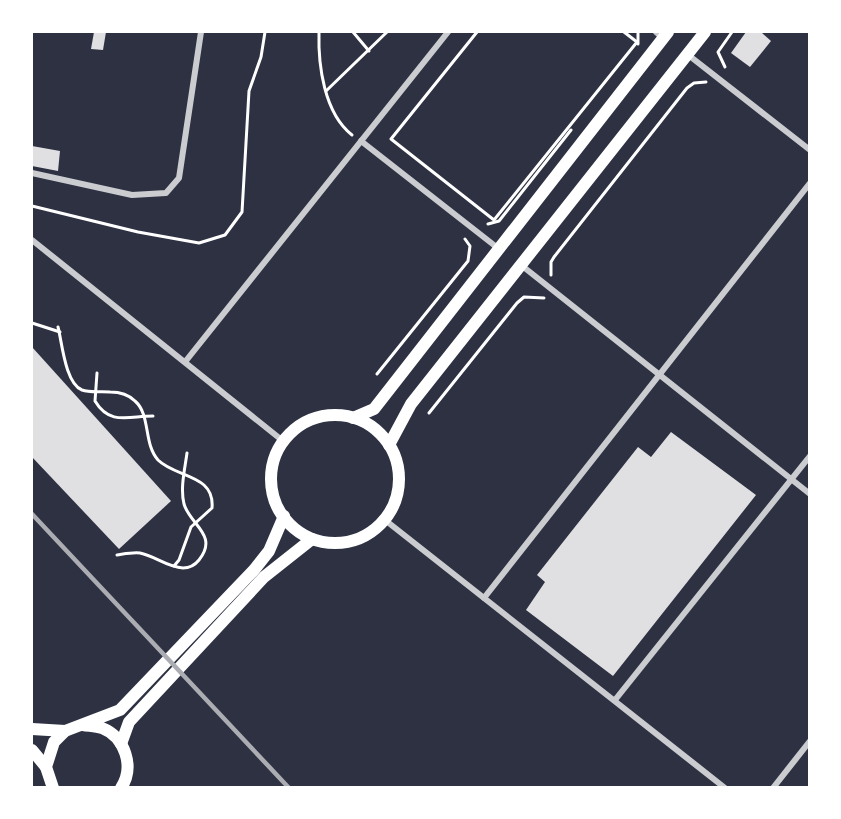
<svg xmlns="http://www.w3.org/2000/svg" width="841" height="819" viewBox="0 0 841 819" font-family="'Alegreya Sans',sans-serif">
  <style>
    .building { fill: #e0e0e3 }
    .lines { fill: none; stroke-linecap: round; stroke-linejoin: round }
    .path { stroke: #fff; stroke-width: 3 }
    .minor { stroke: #caccd0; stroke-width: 6 }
    .secondary { stroke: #fff; stroke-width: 12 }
    .rail { stroke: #abadb3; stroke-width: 4.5 }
  </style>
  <rect width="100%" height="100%" fill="#2d3142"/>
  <!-- building -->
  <g class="building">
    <path d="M 94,32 L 106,32 L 103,50 L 91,49 Z"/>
    <path d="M 746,32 L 761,32 L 771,41 L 750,67 L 731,53 Z"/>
    <path d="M 32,146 L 60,151 L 58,171 L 32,166 Z"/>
    <path d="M 32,347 L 171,501 L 119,549 L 32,457 Z"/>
    <path d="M 671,432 L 756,495 L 613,676 L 526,610 L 545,582 L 537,575 L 638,447 L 651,457 Z"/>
  </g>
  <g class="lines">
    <!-- path -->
    <g class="path">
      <path d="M 319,32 C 318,65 324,113 352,135"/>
      <path d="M 353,32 L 369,51"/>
      <path d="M 477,32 L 391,139 L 494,220 L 637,42 L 624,32"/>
      <path d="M 638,44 L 638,32"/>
      <path d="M 725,67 L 718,52 L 732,32"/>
      <path d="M 326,91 L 387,32"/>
      <path d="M 32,206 L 138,232 L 199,243 L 225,235 L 242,212 L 249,91 L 261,57 L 265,32"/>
      <path d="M 488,224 L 499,221 L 571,130"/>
      <path d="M 551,275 L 551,262 L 554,257 L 687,88 L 694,83 L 706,82"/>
      <path d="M 32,323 L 60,332"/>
      <path d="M 58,327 C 62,342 65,383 82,390 C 90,393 101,391 110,392 C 119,392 128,394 135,401 C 151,415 143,443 158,460 C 176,478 215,474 212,508 L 191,527 L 179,560 L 174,566"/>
      <path d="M 97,373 L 95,401 C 110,426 129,416 153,416"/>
      <path d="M 377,374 L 468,261 L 470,246 L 465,239"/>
      <path d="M 429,413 L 517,303 L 524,297 L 544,298"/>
      <path d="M 117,555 C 124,554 133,552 140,553 C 155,556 167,567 183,568 C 190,568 195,565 199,560 C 219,535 190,525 184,504 C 180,488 185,468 187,453"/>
    </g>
    <!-- minor -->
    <g class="minor">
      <path d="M 656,32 L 663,38"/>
      <path d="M 687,54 L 810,150"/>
      <path d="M 361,141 L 499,249"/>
      <path d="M 32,173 L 132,195 L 166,193 L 179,178 L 201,32"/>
      <path d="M 32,240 L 283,441"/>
      <path d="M 521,265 L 810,494"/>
      <path d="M 185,362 L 448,32"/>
      <path d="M 385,520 L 725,788"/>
      <path d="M 484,598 L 810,183"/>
      <path d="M 615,700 L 810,456"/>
      <path d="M 773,788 L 810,741"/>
    </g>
    <!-- secondary -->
    <g class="secondary">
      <circle cx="335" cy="479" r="64"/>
      <path d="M 353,418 L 374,409 L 668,32"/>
      <path d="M 389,445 L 411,404 L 705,32"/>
      <path d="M 83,725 C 89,726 96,726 102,728 C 125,737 135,767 121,788"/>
      <path d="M 32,729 L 65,731"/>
      <path d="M 121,744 L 129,722 L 264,577 L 312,539"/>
      <path d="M 32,750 L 46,767"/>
      <path d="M 53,788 L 46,767 L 54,742 L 65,731 L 120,710 L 254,570 L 269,551 L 284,516"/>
    </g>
    <!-- rail -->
    <path class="rail" d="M 32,514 L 289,788"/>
  </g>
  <!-- border -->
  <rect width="841" height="819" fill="none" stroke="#ffffff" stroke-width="66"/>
</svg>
